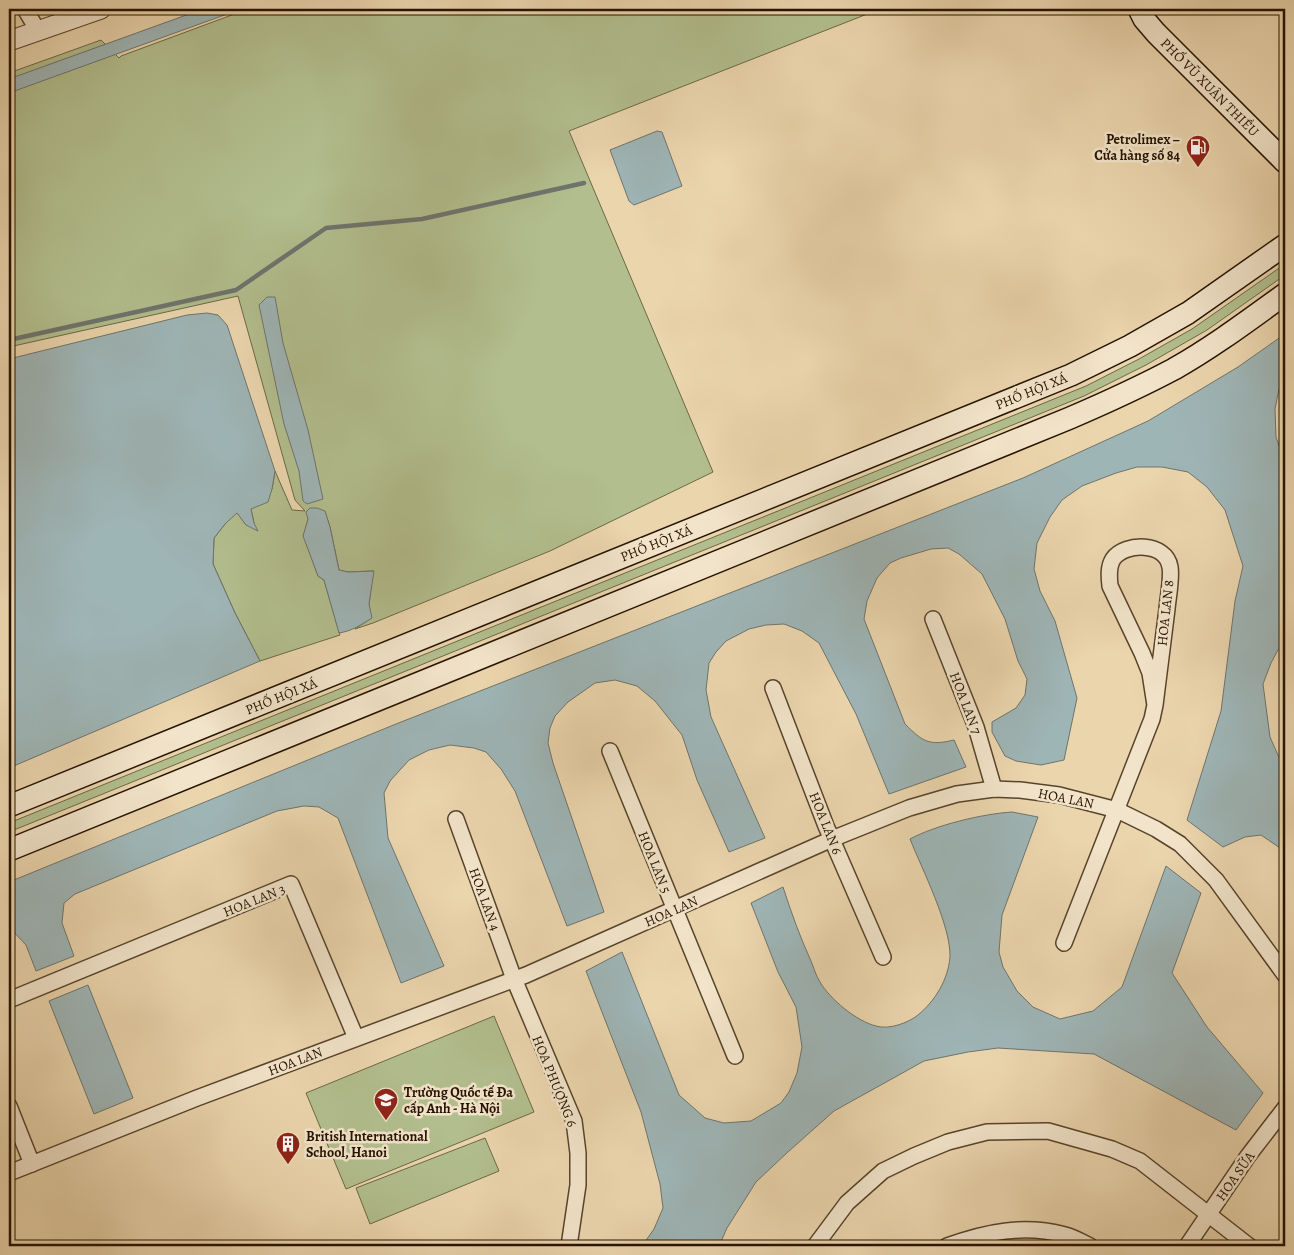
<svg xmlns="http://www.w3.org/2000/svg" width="1294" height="1255" viewBox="0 0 1294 1255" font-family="Alegreya,serif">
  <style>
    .green { fill: #b2be8e; stroke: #6c6847 }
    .water { fill: #9eb5b6; stroke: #6e746d }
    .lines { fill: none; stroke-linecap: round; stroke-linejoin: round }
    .stream { stroke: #6e746d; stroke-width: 4.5 }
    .minor-casing { stroke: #57442b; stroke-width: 18 }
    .tertiary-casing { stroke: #57442b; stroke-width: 21 }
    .secondary-casing { stroke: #261300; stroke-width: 24 }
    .minor { stroke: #f2e4ca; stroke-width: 15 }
    .tertiary { stroke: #f2e4ca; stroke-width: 19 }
    .secondary { stroke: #f2e4ca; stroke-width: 21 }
    .labels { text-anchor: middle; stroke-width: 5; stroke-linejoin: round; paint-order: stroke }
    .street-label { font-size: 14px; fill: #261300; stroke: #f2e4ca }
    .poi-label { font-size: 14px; font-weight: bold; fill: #261300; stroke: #f2e4ca; text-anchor: start }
  </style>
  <rect width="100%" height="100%" fill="#ebd5ad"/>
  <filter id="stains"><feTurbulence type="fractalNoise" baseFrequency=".004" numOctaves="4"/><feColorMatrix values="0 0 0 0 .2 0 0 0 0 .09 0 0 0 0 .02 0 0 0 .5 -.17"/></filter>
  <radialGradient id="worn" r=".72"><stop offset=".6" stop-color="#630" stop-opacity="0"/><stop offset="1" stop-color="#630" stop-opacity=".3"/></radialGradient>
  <!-- green -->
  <g class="green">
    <path d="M 248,9 L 880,9 L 569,131 L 713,472 L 550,551 L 373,623 L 355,629 L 371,618 L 369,604 L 373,571 L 348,572 L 339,570 L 330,527 L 325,512 L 308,519 L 304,536 L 318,576 L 324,580 L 340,635 L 260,661 L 235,613 L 213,564 L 214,538 L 225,524 L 237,512 L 246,525 L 254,523 L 251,509 L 272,489 L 275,471 L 292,510 L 305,511 L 295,500 L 238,296 L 9,347 L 9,73 L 101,40 L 119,58 L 121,56 Z"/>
    <path d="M 1285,264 L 1285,275 L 1207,330 L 1146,365 L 1084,396 L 9,832 L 9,823 L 1086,386 L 1139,359 L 1192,329 Z"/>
    <path d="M 494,1016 L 534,1112 L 346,1189 L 306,1093 Z"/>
    <path d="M 485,1138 L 499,1171 L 370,1224 L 356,1188 Z"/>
  </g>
  <!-- water -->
  <g class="water">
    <path d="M 203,9 L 241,9 L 9,93 L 9,79 Z"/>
    <path d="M 657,131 L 662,132 L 682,186 L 634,205 L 629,201 L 610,150 Z"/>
    <path d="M 267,297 L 275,297 L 283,343 L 308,430 L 323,499 L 307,504 L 303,501 L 299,471 L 284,424 L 259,305 Z"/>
    <path d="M 207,313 L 218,315 L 227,325 L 275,471 L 272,489 L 268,502 L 251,509 L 254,523 L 258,531 L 246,525 L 237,513 L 225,524 L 214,538 L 213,564 L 235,613 L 260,661 L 9,768 L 9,359 L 187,315 Z"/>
    <path d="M 1285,334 L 1285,381 L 1279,389 L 1275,409 L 1276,437 L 1285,463 L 1285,643 L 1278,650 L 1271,663 L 1263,684 L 1270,737 L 1285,771 L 1285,855 L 1283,850 L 1261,835 L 1245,837 L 1223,847 L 1187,820 L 1221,711 L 1235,601 L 1243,566 L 1225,510 L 1207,487 L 1188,472 L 1162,467 L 1137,467 L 1116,473 L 1082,486 L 1062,500 L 1050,517 L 1037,543 L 1034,569 L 1040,591 L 1055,621 L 1077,698 L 1064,760 L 1041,765 L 1016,761 L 1005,756 L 992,732 L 992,722 L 1016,708 L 1025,695 L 1027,679 L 1018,661 L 1005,619 L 982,574 L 959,554 L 948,548 L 931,549 L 901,558 L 890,563 L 877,578 L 867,601 L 864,619 L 905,724 C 923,742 929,746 954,740 L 966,767 L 889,794 L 856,714 L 819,643 L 802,631 L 784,624 L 766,625 L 749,629 L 726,641 L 716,652 L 709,663 L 706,690 L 711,717 L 765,838 L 729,852 L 697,780 L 682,735 L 655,701 L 637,686 L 615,680 L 595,683 L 568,702 L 555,716 L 550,728 L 548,743 L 553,763 L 604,912 L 567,926 L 515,791 L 501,769 L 486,752 L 474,748 L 450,745 L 429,750 L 409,760 L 390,781 L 384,793 L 388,838 L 444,966 L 401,983 L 338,818 L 319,807 L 304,806 L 277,811 L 75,894 L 64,903 L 62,923 L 74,956 L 36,971 L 26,945 L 12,930 L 9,930 L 9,882 L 396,724 L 1023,478 L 1148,421 L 1238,367 Z"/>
    <path d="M 310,508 L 317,508 L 325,511 L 330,527 L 339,570 L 348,572 L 374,571 L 369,604 L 372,618 C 361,625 352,631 339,633 L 324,580 L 318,576 L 303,536 L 308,519 L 306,512 Z"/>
    <path d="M 1012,812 L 1038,817 L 1002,915 L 999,952 L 1003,967 L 1017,991 L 1033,1007 L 1060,1019 L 1093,1011 L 1122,987 L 1166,866 L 1201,893 L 1172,973 L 1207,1027 L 1263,1093 L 1236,1130 L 1094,1054 L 998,1048 L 968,1052 L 924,1061 L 834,1111 L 789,1151 L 756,1182 L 727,1228 L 719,1246 L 642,1246 L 654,1229 L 663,1208 L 660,1184 L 641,1112 L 586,971 L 622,952 L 679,1095 L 705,1118 L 724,1123 L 751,1121 L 781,1103 L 789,1092 L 797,1073 L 802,1047 L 796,1007 L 778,972 L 751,903 L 783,887 C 791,912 800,937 811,961 C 814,968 816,976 820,982 C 830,999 856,1021 876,1026 C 889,1030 908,1023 918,1015 C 935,1001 948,980 950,957 C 951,926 922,869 910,839 C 936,825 982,814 1012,812 Z"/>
    <path d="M 88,985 L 133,1098 L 94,1114 L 49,1001 Z"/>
    <path d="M 1009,1244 L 1038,1244 L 1050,1246 L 996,1246 Z"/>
  </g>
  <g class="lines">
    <!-- stream -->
    <path class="stream" d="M 9,340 L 236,290 L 326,228 L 422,219 L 584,183"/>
    <defs>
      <g id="minor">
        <path d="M 25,9 L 38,31"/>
        <path d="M 933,619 L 976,727 L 994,789"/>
        <path d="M 773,688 L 826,826 L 883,957"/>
        <path d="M 610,751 L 735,1056"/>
        <path d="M 456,819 L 514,979 L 574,1121 L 578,1153 L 578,1185 L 569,1246"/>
        <path d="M 1064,943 L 1152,719 L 1155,705 C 1159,673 1163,641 1167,609 C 1168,597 1172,578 1170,567 C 1166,542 1125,542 1113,559 C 1108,567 1109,577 1110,586 L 1142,653 L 1150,673 L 1155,705"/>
        <path d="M 9,1000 L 291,884 L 356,1038"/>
        <path d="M 9,1106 L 32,1164"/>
        <path d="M 9,1173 L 197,1098 L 526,975 L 832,839 L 909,808 L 957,794 L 994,789 L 1020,790 L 1059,795 L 1117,810 L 1156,829 L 1180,844 L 1216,880 L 1285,975"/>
        <path d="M 815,1246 L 847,1203 L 883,1171 L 914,1156 L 948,1142 L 987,1132 L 1048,1131 L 1112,1149 L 1140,1161 L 1249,1246"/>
        <path d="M 947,1246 C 986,1232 1023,1224 1065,1235 C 1073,1237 1082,1242 1090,1246"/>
        <path d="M 1187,1246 L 1248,1156 L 1285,1108"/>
      </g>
      <path id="tertiary" d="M 9,41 L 101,9"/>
      <g id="secondary">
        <path d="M 1139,9 L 1144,19 L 1156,33 L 1285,162"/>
        <path d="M 9,806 L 1071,375 L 1130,346 L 1188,313 L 1285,245"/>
        <path d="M 9,850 L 1070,418 C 1105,403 1140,387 1174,369 C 1213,347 1249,320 1285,294"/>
      </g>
    </defs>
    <!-- minor casing -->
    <use href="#minor" class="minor-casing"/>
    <!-- tertiary casing -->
    <use href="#tertiary" class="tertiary-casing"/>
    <!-- secondary casing -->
    <use href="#secondary" class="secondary-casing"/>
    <!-- minor -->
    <use href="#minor" class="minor"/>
    <!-- tertiary -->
    <use href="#tertiary" class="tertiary"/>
    <!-- secondary -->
    <use href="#secondary" class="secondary"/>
  </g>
  <!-- icons -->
  <defs>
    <symbol id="fuel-pin" viewBox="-11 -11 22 30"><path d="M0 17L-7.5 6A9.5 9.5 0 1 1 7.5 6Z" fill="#8f2418" stroke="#f2e4ca"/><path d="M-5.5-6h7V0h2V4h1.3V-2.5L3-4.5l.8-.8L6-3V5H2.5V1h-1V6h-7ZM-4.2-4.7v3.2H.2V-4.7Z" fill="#fff"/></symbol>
    <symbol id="school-pin" viewBox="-11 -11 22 30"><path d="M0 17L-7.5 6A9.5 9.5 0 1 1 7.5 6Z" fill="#8f2418" stroke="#f2e4ca"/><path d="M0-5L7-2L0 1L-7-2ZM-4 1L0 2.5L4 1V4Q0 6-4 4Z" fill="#fff"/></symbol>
    <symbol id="building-pin" viewBox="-11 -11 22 30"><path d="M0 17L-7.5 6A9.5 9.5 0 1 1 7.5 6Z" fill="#8f2418" stroke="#f2e4ca"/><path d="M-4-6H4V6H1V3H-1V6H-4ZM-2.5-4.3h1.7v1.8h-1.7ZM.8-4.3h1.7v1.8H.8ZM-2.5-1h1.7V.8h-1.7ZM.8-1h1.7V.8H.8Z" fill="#fff"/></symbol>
  </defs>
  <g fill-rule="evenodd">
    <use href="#fuel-pin" x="1184" y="133" width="28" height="38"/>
    <use href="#school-pin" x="372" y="1086" width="28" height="38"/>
    <use href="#building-pin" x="274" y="1130" width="28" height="38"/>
  </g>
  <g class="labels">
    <!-- street labels -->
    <g class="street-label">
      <text transform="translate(1210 87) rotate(45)" y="5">PHỐ VŨ XUÂN THIỀU</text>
      <text transform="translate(1031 391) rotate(-22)" y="5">PHỐ HỘI XÁ</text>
      <text transform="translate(656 543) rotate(-22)" y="5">PHỐ HỘI XÁ</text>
      <text transform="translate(1165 613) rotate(-84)" y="5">HOA LAN 8</text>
      <text transform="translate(281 696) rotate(-22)" y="5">PHỐ HỘI XÁ</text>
      <text transform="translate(966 703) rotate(69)" y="5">HOA LAN 7</text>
      <text transform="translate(1066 798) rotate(11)" y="5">HOA LAN</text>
      <text transform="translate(826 823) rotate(68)" y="5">HOA LAN 6</text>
      <text transform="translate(655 862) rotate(68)" y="5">HOA LAN 5</text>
      <text transform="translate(485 899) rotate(70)" y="5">HOA LAN 4</text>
      <text transform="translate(254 900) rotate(-22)" y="5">HOA LAN 3</text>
      <text transform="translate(671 911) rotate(-24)" y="5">HOA LAN</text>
      <text transform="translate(295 1061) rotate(-21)" y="5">HOA LAN</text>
      <text transform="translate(555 1081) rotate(68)" y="5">HOA PHƯỢNG 6</text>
      <text transform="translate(1235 1176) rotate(-55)" y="5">HOA SỮA</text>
    </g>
    <!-- poi labels -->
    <g class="poi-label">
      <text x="1180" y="144" text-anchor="end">Petrolimex –<tspan x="1180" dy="16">Cửa hàng số 84</tspan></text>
      <text x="404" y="1097">Trường Quốc tế Đa<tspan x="404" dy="16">cấp Anh - Hà Nội</tspan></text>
      <text x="306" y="1141">British International<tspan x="306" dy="16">School, Hanoi</tspan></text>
    </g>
  </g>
  <!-- margin -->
  <rect width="1294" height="1255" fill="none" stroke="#ebd5ad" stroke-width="30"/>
  <rect x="10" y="10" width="1274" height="1235" fill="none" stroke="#261300" stroke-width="2.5"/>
  <rect x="15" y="15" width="1264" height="1225" fill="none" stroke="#261300"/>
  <rect width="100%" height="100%" filter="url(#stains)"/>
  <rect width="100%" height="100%" fill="url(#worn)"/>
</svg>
